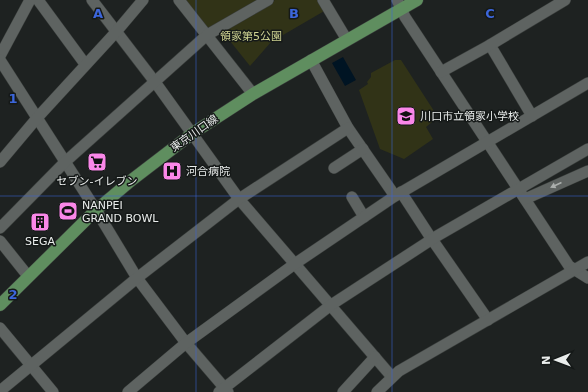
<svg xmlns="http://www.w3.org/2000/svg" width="588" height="392" viewBox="0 0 588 392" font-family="'DejaVu Sans','Noto Sans JP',sans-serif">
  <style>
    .green { fill: #313317 }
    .water { fill: #001423 }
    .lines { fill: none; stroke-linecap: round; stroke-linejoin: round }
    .minor-casing { stroke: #3a3e3c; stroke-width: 12 }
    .major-casing { stroke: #3a3e3c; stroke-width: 13 }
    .minor { stroke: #5e6361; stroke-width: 11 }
    .major { stroke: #5f8e5f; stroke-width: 12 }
    .oneway { fill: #abafad }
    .grid { fill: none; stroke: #3c66db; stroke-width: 1; stroke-opacity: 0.55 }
    .labels { text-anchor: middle; stroke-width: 3; stroke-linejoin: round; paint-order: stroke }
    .park-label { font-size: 11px; fill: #cfd392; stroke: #151918 }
    .poi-label { font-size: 11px; fill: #eaedec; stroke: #151918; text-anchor: start }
    .street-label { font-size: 11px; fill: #eaedec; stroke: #151918 }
    .grid-label { font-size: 13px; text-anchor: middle; font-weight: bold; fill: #3c66db; stroke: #151918; stroke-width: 3; stroke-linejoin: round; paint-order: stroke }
  </style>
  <rect width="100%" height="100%" fill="#1e2221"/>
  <!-- green -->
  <g class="green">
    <path d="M 185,0 L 260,0 L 212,27 L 207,27 Z"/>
    <path d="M 275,0 L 320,0 L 326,10 L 271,42 L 250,66 L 222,31 Z"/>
    <path d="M 395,60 L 401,60 L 434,111 L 432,122 L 426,127 L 433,139 L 404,159 L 380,149 L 359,90 L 368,84 L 367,82 L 371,77 L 371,73 Z"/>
  </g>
  <!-- water -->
  <path class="water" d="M 343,57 L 356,80 L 345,86 L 332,63 Z"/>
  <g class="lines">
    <defs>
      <g id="minor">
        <path d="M 38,0 L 85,64"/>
        <path d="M 92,0 L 155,82 L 239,199 L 392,377"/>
        <path d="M 179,0 L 253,94"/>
        <path d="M 323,0 L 347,40"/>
        <path d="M 397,0 L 405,17 L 569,266 L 588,278"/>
        <path d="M 490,45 L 532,116"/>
        <path d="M 0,56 L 30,0"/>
        <path d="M 0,60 L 96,210 L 137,278 L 186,343 L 228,392"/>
        <path d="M 311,60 L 348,128 L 395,196"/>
        <path d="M 441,72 L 490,45 L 565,0"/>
        <path d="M 0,162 L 37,118 L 116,32 L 143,0"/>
        <path d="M 334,168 L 363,149"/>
        <path d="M 401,192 L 429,235 L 488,320"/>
        <path d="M 352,197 L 364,217"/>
        <path d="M 525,199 L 588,171"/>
        <path d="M 0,228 L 65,162 L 207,35 L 268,0"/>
        <path d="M 0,241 L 28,276"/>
        <path d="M 0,328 L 53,392"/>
        <path d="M 0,391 L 137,278 L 239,199 L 348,128"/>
        <path d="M 128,392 L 186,343 L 296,263 L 395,196 L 588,83"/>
        <path d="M 219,392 L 331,305 L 437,236 L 588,149"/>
        <path d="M 343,392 L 375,357"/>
        <path d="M 377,392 L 399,371 L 588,262"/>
      </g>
      <path id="major" d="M 0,305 L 96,210 L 133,179 L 193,133 L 253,94 L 417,0"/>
    </defs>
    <!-- minor casing -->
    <use href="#minor" class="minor-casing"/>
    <!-- major casing -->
    <use href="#major" class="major-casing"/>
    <!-- minor -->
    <use href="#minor" class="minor"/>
    <!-- major -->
    <use href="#major" class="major"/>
  </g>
  <!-- one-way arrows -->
  <defs><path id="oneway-solid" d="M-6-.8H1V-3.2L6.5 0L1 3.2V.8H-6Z"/></defs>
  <use class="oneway" href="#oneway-solid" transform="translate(556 185) rotate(156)"/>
  <!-- grid -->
  <path class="grid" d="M 196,0 L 196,392M 392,0 L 392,392M 0,196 L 588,196"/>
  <!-- icons -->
  <defs>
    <symbol id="school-square" viewBox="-11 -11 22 22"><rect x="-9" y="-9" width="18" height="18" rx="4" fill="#fa87e8" stroke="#151918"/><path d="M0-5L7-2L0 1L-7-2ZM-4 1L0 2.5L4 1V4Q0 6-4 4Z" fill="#111"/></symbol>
    <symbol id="supermarket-square" viewBox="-11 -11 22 22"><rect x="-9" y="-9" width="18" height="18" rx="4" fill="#fa87e8" stroke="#151918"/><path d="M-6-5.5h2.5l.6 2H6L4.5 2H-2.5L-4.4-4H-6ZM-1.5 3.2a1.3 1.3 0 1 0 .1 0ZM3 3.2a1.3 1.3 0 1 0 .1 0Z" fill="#111"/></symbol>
    <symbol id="hospital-square" viewBox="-11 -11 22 22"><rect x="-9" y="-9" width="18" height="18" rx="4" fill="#fa87e8" stroke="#151918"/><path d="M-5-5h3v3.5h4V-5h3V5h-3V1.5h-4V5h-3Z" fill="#111"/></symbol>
    <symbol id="stadium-square" viewBox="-11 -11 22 22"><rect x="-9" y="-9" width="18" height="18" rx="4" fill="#fa87e8" stroke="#151918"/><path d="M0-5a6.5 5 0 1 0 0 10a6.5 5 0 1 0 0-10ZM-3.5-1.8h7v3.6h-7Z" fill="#111"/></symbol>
    <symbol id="building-square" viewBox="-11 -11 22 22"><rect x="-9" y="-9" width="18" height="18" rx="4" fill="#fa87e8" stroke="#151918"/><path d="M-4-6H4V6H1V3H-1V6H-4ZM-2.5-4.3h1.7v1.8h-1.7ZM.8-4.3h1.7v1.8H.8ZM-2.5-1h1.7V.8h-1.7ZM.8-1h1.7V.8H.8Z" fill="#111"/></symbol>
  </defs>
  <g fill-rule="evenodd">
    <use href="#school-square" x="395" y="105" width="22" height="22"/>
    <use href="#supermarket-square" x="86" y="151" width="22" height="22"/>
    <use href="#hospital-square" x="161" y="160" width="22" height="22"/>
    <use href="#stadium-square" x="57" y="200" width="22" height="22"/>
    <use href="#building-square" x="29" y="211" width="22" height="22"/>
  </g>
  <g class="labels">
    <!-- park labels -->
    <g class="park-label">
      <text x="251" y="40">領家第5公園</text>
    </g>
    <!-- poi labels -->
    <g class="poi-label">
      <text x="420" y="120">川口市立領家小学校</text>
      <text x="186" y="175">河合病院</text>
      <text x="97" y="185" text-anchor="middle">セブン-イレブン</text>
      <text x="82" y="209">NANPEI<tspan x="82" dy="13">GRAND BOWL</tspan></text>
      <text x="40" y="245" text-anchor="middle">SEGA</text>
    </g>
    <!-- street labels -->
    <g class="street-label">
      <text transform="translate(194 133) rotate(-35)" y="4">東京川口線</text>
    </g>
  </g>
  <g class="grid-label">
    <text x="98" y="18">A</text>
    <text x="294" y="18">B</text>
    <text x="490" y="18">C</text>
    <text x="13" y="103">1</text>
    <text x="13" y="299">2</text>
  </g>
  <!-- north arrow -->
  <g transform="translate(556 360) rotate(269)" stroke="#151918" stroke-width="3" paint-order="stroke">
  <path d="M0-3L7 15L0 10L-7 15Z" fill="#eaedec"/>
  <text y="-6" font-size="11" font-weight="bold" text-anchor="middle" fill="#eaedec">N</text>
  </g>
</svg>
